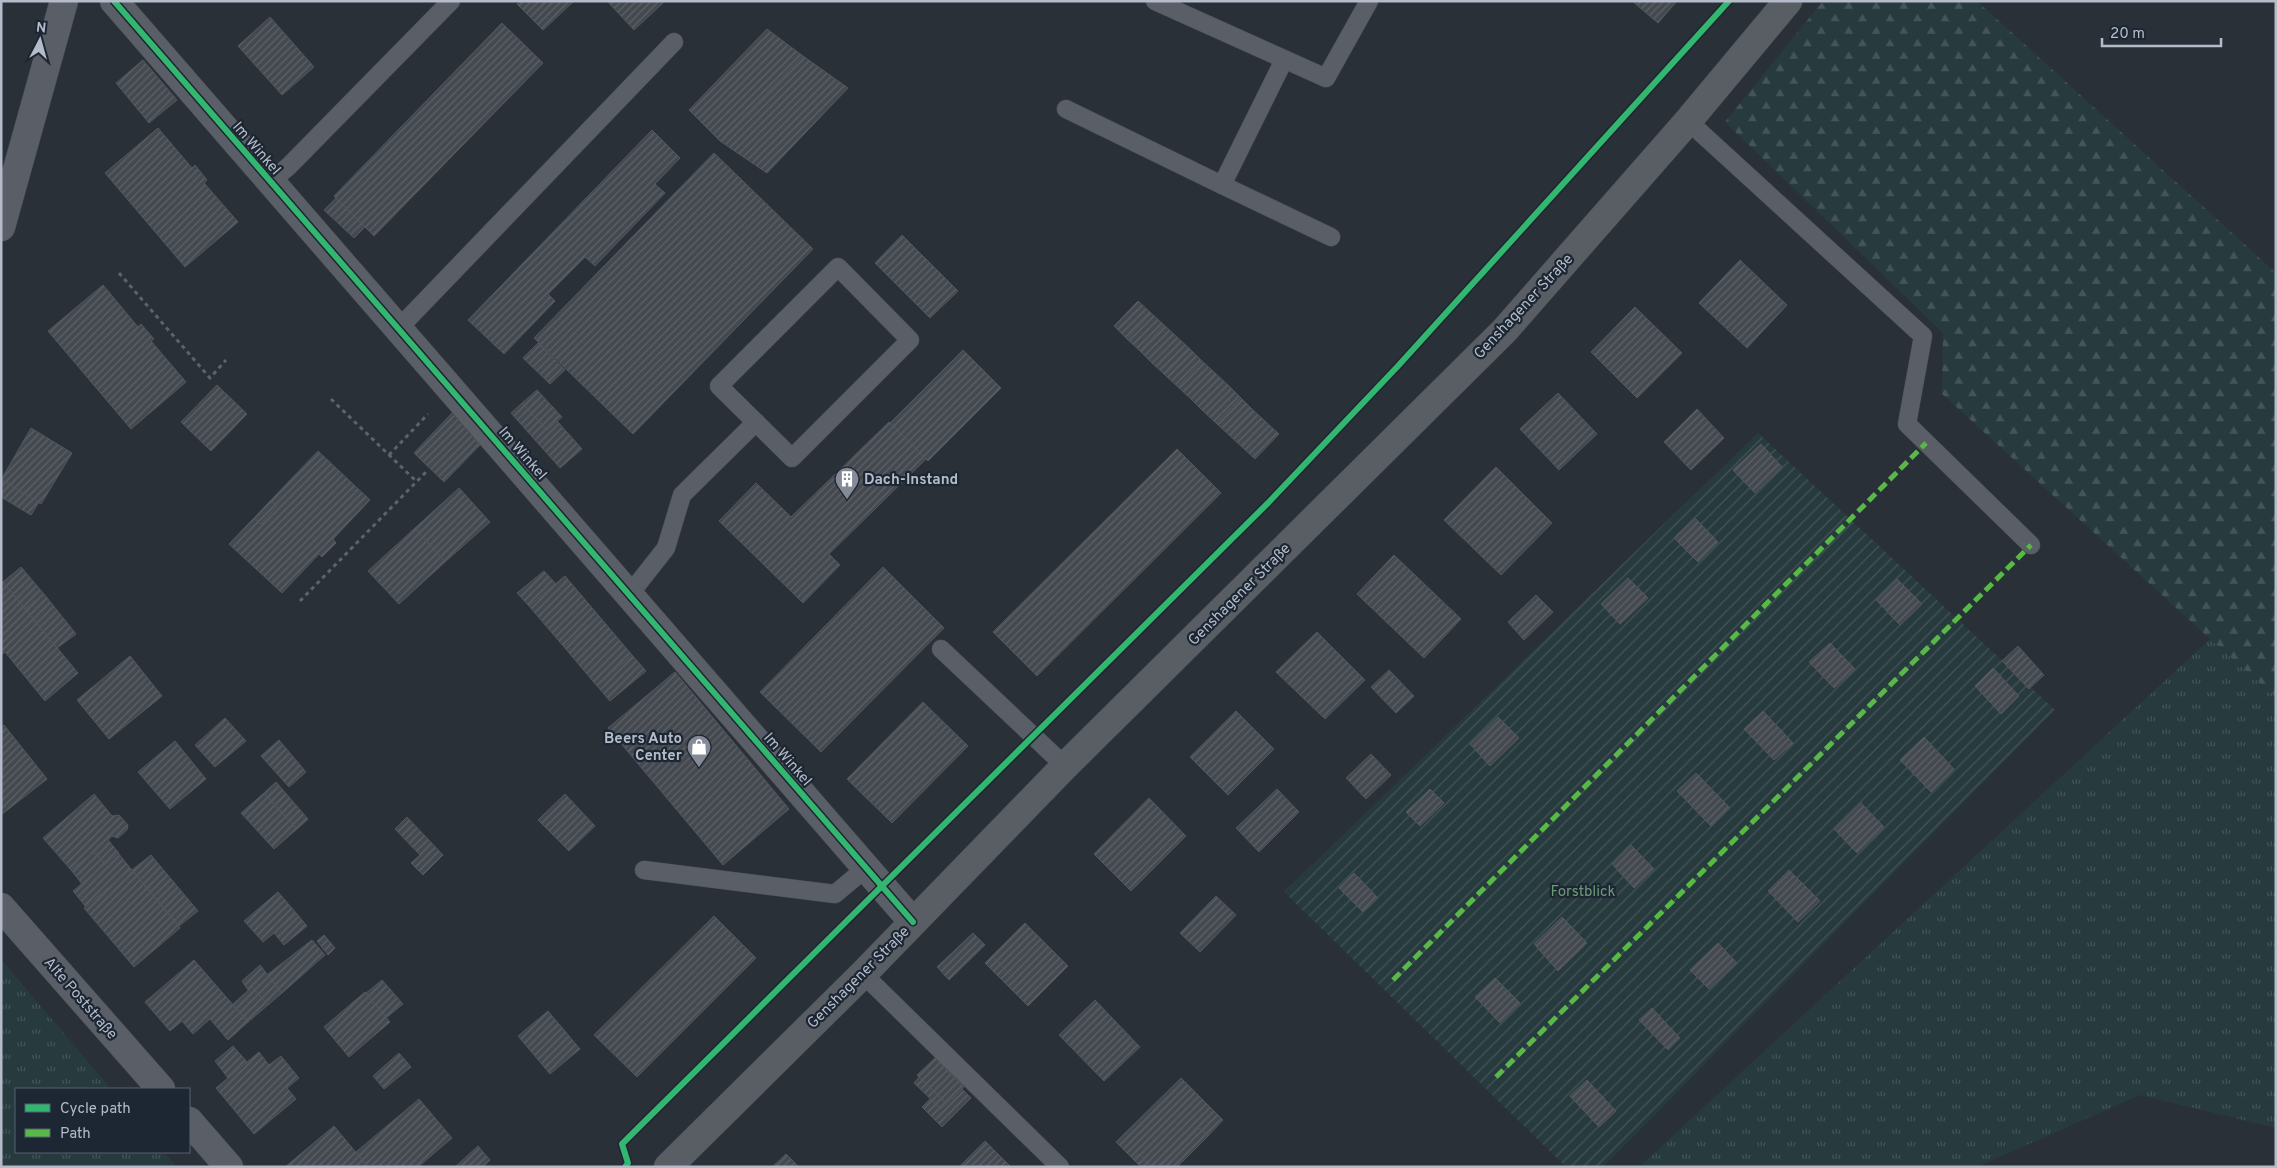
<svg xmlns="http://www.w3.org/2000/svg" width="2277" height="1168" viewBox="0 0 2277 1168" font-family="Overpass,sans-serif">
  <style>
    .grass { fill: url(#grass-tufts) }
    .forest { fill: url(#forest-firs) }
    .garden { fill: url(#garden-furrows) }
    .building { fill: url(#building-hatch); stroke: #52575f }
    .lines { fill: none; stroke-linecap: round; stroke-linejoin: round }
    .service-casing { stroke: #484c53; stroke-width: 19 }
    .minor-casing { stroke: #484c53; stroke-width: 29 }
    .secondary-casing { stroke: #484c53; stroke-width: 29 }
    .path { stroke: #5d636a; stroke-width: 3; stroke-dasharray: 4 4; stroke-linecap: butt }
    .service { stroke: #5a5e66; stroke-width: 18 }
    .minor { stroke: #5a5e66; stroke-width: 28 }
    .secondary { stroke: #595d64; stroke-width: 28 }
    .quiet { stroke: #58b947; stroke-width: 5; stroke-dasharray: 10 5; stroke-linecap: butt }
    .cycleway-casing { stroke: #1d2633; stroke-width: 9 }
    .cycleway { stroke: #33b770; stroke-width: 6 }
    .labels { text-anchor: middle; stroke-width: 4.5; stroke-linejoin: round; paint-order: stroke }
    .street-label { font-size: 15px; fill: #b4bcc9; stroke: #1d2633 }
    .poi-label { font-size: 15px; font-weight: bold; fill: #b4bcc9; stroke: #1d2633; text-anchor: start }
    .park-label { font-size: 15px; fill: #6b9a76; stroke: #1d2633 }
  </style>
  <defs>
    <pattern id="grass-tufts" width="24" height="20" patternUnits="userSpaceOnUse" patternTransform="scale(1.25)"><rect width="24" height="20" fill="#273a3e"/><path d="M3 7l-1-3M5 7V3M7 7l1-3M15 17l-1-3M17 17v-4M19 17l1-3" fill="none" stroke="#445559"/></pattern>
    <pattern id="forest-firs" width="22" height="20" patternUnits="userSpaceOnUse" patternTransform="scale(1.25)"><rect width="22" height="20" fill="#273a3e"/><path d="M5 1l3.5 6h-7zM16 11l3.5 6h-7z" fill="#445559"/></pattern>
    <pattern id="garden-furrows" width="10" height="10" patternUnits="userSpaceOnUse" patternTransform="scale(1.25)"><rect width="10" height="10" fill="#273a3e"/><path d="M-1 1l2-2M0 10L10 0M9 11l2-2" fill="none" stroke="#445559"/></pattern>
    <pattern id="building-hatch" width="6" height="6" patternUnits="userSpaceOnUse" patternTransform="scale(1.25)"><rect width="6" height="6" fill="#444950"/><path d="M-1 1l2-2M0 6l6-6M5 7l2-2" fill="none" stroke="#5d6168"/></pattern>
  </defs>
  <rect width="100%" height="100%" fill="#2a3038"/>
  <!-- grass -->
  <g class="grass">
    <path d="M 2210,639 L 2276,697 L 2276,1128 L 2140,1095 L 1977,1167 L 1639,1167 Z"/>
    <path d="M 1,959 L 111,1089 L 16,1089 L 16,1152 L 164,1152 L 177,1167 L 1,1167 Z"/>
  </g>
  <!-- forest -->
  <path class="forest" d="M 1823,1 L 1977,1 L 2276,273 L 2276,697 L 2210,639 L 1942,394 L 1943,333 L 1725,122 Z"/>
  <!-- garden -->
  <path class="garden" d="M 1758,433 L 2055,710 L 1603,1167 L 1566,1167 L 1284,892 Z"/>
  <!-- building -->
  <g class="building">
    <path d="M 520,1 L 574,1 L 543,30 L 517,4 Z"/>
    <path d="M 607,1 L 664,1 L 664,2 L 634,30 Z"/>
    <path d="M 1632,1 L 1677,1 L 1658,23 Z"/>
    <path d="M 270,17 L 314,67 L 282,95 L 238,46 Z"/>
    <path d="M 502,23 L 543,63 L 374,236 L 334,196 Z"/>
    <path d="M 767,29 L 803,56 L 720,141 L 689,110 Z"/>
    <path d="M 803,56 L 848,88 L 767,173 L 720,141 Z"/>
    <path d="M 143,60 L 177,100 L 149,123 L 116,83 Z"/>
    <path d="M 158,128 L 192,168 L 195,165 L 207,180 L 204,183 L 238,222 L 185,267 L 105,173 Z"/>
    <path d="M 652,130 L 680,158 L 655,184 L 665,193 L 595,266 L 585,257 L 548,294 L 555,301 L 504,354 L 468,320 Z"/>
    <path d="M 714,153 L 813,249 L 633,434 L 534,338 Z"/>
    <path d="M 336,198 L 365,227 L 354,238 L 324,210 Z"/>
    <path d="M 902,235 L 958,291 L 930,318 L 875,263 Z"/>
    <path d="M 1740,260 L 1787,305 L 1747,348 L 1699,303 Z"/>
    <path d="M 103,285 L 138,327 L 141,324 L 154,339 L 151,341 L 186,382 L 131,429 L 48,331 Z"/>
    <path d="M 1138,301 L 1151,313 L 1127,339 L 1114,326 Z"/>
    <path d="M 1635,307 L 1682,353 L 1637,398 L 1591,352 Z"/>
    <path d="M 1151,313 L 1164,325 L 1140,351 L 1127,339 Z"/>
    <path d="M 1164,325 L 1177,337 L 1152,363 L 1140,351 Z"/>
    <path d="M 1177,337 L 1190,349 L 1165,375 L 1152,363 Z"/>
    <path d="M 538,343 L 565,370 L 550,384 L 523,358 Z"/>
    <path d="M 1190,349 L 1202,361 L 1178,387 L 1165,375 Z"/>
    <path d="M 963,350 L 1001,388 L 928,461 L 890,423 Z"/>
    <path d="M 1202,361 L 1215,373 L 1191,399 L 1178,387 Z"/>
    <path d="M 1215,373 L 1228,385 L 1203,411 L 1191,399 Z"/>
    <path d="M 217,385 L 247,414 L 211,451 L 181,422 Z"/>
    <path d="M 1228,385 L 1241,398 L 1216,423 L 1203,411 Z"/>
    <path d="M 537,390 L 562,417 L 547,430 L 522,403 Z"/>
    <path d="M 1558,393 L 1597,434 L 1559,470 L 1520,429 Z"/>
    <path d="M 1241,398 L 1253,410 L 1229,435 L 1216,423 Z"/>
    <path d="M 522,403 L 547,430 L 557,421 L 582,449 L 560,468 L 511,413 Z"/>
    <path d="M 1697,409 L 1724,438 L 1691,470 L 1664,442 Z"/>
    <path d="M 1253,410 L 1266,422 L 1242,447 L 1229,435 Z"/>
    <path d="M 453,412 L 480,445 L 444,482 L 414,453 Z"/>
    <path d="M 889,422 L 926,459 L 829,554 L 840,565 L 803,603 L 719,521 L 756,483 L 791,517 Z"/>
    <path d="M 1266,422 L 1279,434 L 1255,459 L 1242,447 Z"/>
    <path d="M 31,428 L 72,453 L 41,504 L 1,480 Z"/>
    <path d="M 1761,444 L 1782,467 L 1755,493 L 1733,470 Z"/>
    <path d="M 1177,449 L 1221,493 L 1037,676 L 993,632 Z"/>
    <path d="M 318,451 L 370,500 L 333,539 L 336,543 L 322,557 L 319,554 L 282,593 L 229,544 L 254,518 L 261,524 L 277,506 L 271,500 Z"/>
    <path d="M 1496,467 L 1552,523 L 1501,575 L 1444,520 Z"/>
    <path d="M 1,480 L 39,502 L 31,515 L 1,497 Z"/>
    <path d="M 459,488 L 490,522 L 445,562 L 415,528 Z"/>
    <path d="M 271,500 L 277,506 L 261,524 L 254,518 Z"/>
    <path d="M 1695,518 L 1718,542 L 1698,562 L 1674,538 Z"/>
    <path d="M 415,528 L 445,562 L 399,604 L 368,571 Z"/>
    <path d="M 1394,555 L 1461,619 L 1424,658 L 1357,594 Z"/>
    <path d="M 21,567 L 44,594 L 25,609 L 3,582 Z"/>
    <path d="M 883,567 L 944,628 L 821,752 L 760,692 Z"/>
    <path d="M 544,571 L 556,584 L 529,606 L 517,593 Z"/>
    <path d="M 565,576 L 599,616 L 564,647 L 529,606 Z"/>
    <path d="M 1628,578 L 1648,598 L 1620,624 L 1601,604 Z"/>
    <path d="M 1897,579 L 1922,604 L 1900,625 L 1876,600 Z"/>
    <path d="M 3,582 L 78,673 L 45,701 L 5,652 L 1,655 L 1,583 Z"/>
    <path d="M 44,594 L 76,634 L 57,648 L 25,609 Z"/>
    <path d="M 1536,595 L 1553,612 L 1524,640 L 1508,622 Z"/>
    <path d="M 599,616 L 632,655 L 597,686 L 564,647 Z"/>
    <path d="M 1317,632 L 1365,680 L 1325,719 L 1276,672 Z"/>
    <path d="M 1830,643 L 1855,669 L 1834,688 L 1809,662 Z"/>
    <path d="M 2018,646 L 2044,675 L 2029,689 L 2002,661 Z"/>
    <path d="M 632,655 L 646,671 L 610,701 L 597,686 Z"/>
    <path d="M 130,656 L 162,696 L 109,739 L 77,700 Z"/>
    <path d="M 1993,668 L 2019,696 L 2001,714 L 1975,686 Z"/>
    <path d="M 1389,670 L 1414,696 L 1396,713 L 1371,687 Z"/>
    <path d="M 675,672 L 789,809 L 723,865 L 608,728 Z"/>
    <path d="M 923,702 L 968,746 L 892,823 L 847,779 Z"/>
    <path d="M 1236,711 L 1274,749 L 1228,795 L 1190,757 Z"/>
    <path d="M 1763,711 L 1793,743 L 1774,760 L 1744,729 Z"/>
    <path d="M 1498,717 L 1519,738 L 1490,766 L 1470,744 Z"/>
    <path d="M 225,718 L 246,741 L 215,767 L 195,745 Z"/>
    <path d="M 4,725 L 47,779 L 1,815 L 1,727 Z"/>
    <path d="M 1924,737 L 1954,769 L 1931,792 L 1900,760 Z"/>
    <path d="M 279,740 L 306,772 L 289,787 L 261,756 Z"/>
    <path d="M 175,741 L 206,779 L 170,809 L 138,772 Z"/>
    <path d="M 1371,754 L 1391,775 L 1366,799 L 1346,778 Z"/>
    <path d="M 1696,773 L 1730,808 L 1711,826 L 1677,791 Z"/>
    <path d="M 276,782 L 308,819 L 297,829 L 264,793 Z"/>
    <path d="M 1277,789 L 1299,812 L 1259,852 L 1236,828 Z"/>
    <path d="M 1430,789 L 1444,803 L 1420,826 L 1406,812 Z"/>
    <path d="M 264,793 L 297,829 L 274,849 L 241,813 Z"/>
    <path d="M 94,794 L 112,816 L 119,815 L 128,825 L 127,830 L 118,838 L 112,836 L 108,840 L 119,853 L 105,864 L 94,852 L 71,870 L 43,838 Z"/>
    <path d="M 565,794 L 595,826 L 569,851 L 538,820 Z"/>
    <path d="M 1149,798 L 1186,836 L 1131,891 L 1094,854 Z"/>
    <path d="M 1861,803 L 1884,827 L 1857,853 L 1834,829 Z"/>
    <path d="M 407,817 L 443,855 L 423,875 L 411,863 L 420,855 L 395,829 Z"/>
    <path d="M 1631,845 L 1654,869 L 1634,888 L 1612,864 Z"/>
    <path d="M 94,852 L 105,864 L 82,884 L 71,870 Z"/>
    <path d="M 118,853 L 131,869 L 86,907 L 73,891 Z"/>
    <path d="M 151,855 L 198,911 L 179,926 L 132,870 Z"/>
    <path d="M 131,869 L 180,928 L 134,967 L 84,908 Z"/>
    <path d="M 1789,870 L 1820,901 L 1798,922 L 1768,891 Z"/>
    <path d="M 1354,873 L 1378,898 L 1363,912 L 1339,888 Z"/>
    <path d="M 278,892 L 297,914 L 263,942 L 244,921 Z"/>
    <path d="M 1216,896 L 1236,915 L 1200,952 L 1180,933 Z"/>
    <path d="M 297,914 L 307,926 L 284,945 L 274,933 Z"/>
    <path d="M 714,916 L 756,958 L 637,1077 L 594,1035 Z"/>
    <path d="M 1562,917 L 1587,943 L 1558,971 L 1534,944 Z"/>
    <path d="M 1025,923 L 1068,966 L 1028,1006 L 1005,983 L 1012,976 L 992,956 Z"/>
    <path d="M 973,933 L 985,945 L 949,980 L 937,967 Z"/>
    <path d="M 324,935 L 335,948 L 328,955 L 317,941 Z"/>
    <path d="M 312,940 L 325,955 L 282,993 L 267,975 Z"/>
    <path d="M 1718,943 L 1737,963 L 1709,989 L 1690,970 Z"/>
    <path d="M 992,956 L 1012,976 L 1005,983 L 985,963 Z"/>
    <path d="M 194,960 L 248,1022 L 228,1040 L 210,1019 L 193,1034 L 182,1021 L 170,1031 L 145,1002 Z"/>
    <path d="M 260,965 L 282,993 L 268,1005 L 252,987 L 248,990 L 242,981 Z"/>
    <path d="M 1495,978 L 1520,1003 L 1500,1023 L 1475,997 Z"/>
    <path d="M 382,980 L 403,1004 L 386,1018 L 366,993 Z"/>
    <path d="M 252,987 L 268,1005 L 248,1022 L 233,1004 Z"/>
    <path d="M 365,992 L 390,1022 L 349,1057 L 324,1027 Z"/>
    <path d="M 1095,1000 L 1140,1047 L 1104,1081 L 1059,1035 Z"/>
    <path d="M 1652,1008 L 1680,1038 L 1668,1050 L 1639,1020 Z"/>
    <path d="M 548,1011 L 580,1049 L 550,1074 L 518,1036 Z"/>
    <path d="M 233,1046 L 247,1062 L 228,1078 L 215,1061 Z"/>
    <path d="M 259,1052 L 269,1065 L 281,1056 L 299,1078 L 287,1088 L 296,1099 L 254,1134 L 216,1088 Z"/>
    <path d="M 399,1053 L 411,1067 L 384,1089 L 373,1076 Z"/>
    <path d="M 935,1058 L 964,1087 L 947,1104 L 917,1075 Z"/>
    <path d="M 919,1077 L 947,1104 L 941,1109 L 914,1083 Z"/>
    <path d="M 1181,1078 L 1223,1120 L 1208,1136 L 1199,1128 L 1160,1167 L 1152,1167 L 1139,1154 L 1133,1159 L 1116,1142 Z"/>
    <path d="M 1587,1080 L 1616,1111 L 1599,1127 L 1570,1096 Z"/>
    <path d="M 962,1089 L 971,1098 L 942,1127 L 922,1107 L 930,1099 L 941,1109 Z"/>
    <path d="M 419,1099 L 452,1138 L 418,1167 L 368,1167 L 356,1152 Z"/>
    <path d="M 334,1126 L 368,1167 L 285,1167 Z"/>
    <path d="M 1199,1128 L 1208,1136 L 1177,1167 L 1160,1167 Z"/>
    <path d="M 985,1141 L 1011,1167 L 959,1167 Z"/>
    <path d="M 478,1146 L 490,1160 L 483,1167 L 455,1167 Z"/>
    <path d="M 786,1154 L 799,1167 L 772,1167 Z"/>
    <path d="M 1139,1154 L 1152,1167 L 1141,1167 L 1133,1159 Z"/>
  </g>
  <g class="lines">
    <defs>
      <g id="service">
        <path d="M 1155,1 L 1326,78 L 1369,1"/>
        <path d="M 1066,109 L 1222,185 L 1284,60"/>
        <path d="M 1688,121 L 1923,336 L 1907,424 L 2031,545"/>
        <path d="M 270,182 L 289,166 L 451,1"/>
        <path d="M 1222,185 L 1331,237"/>
        <path d="M 838,267 L 910,340 L 792,458 L 719,386 Z"/>
        <path d="M 398,329 L 674,42"/>
        <path d="M 629,595 L 666,548 L 682,495 L 756,422"/>
        <path d="M 941,649 L 1065,766"/>
        <path d="M 644,870 L 835,894 L 866,868"/>
        <path d="M 863,974 L 1060,1167"/>
      </g>
      <g id="minor">
        <path d="M 114,1 L 913,922"/>
        <path d="M 1,227 L 64,1"/>
        <path d="M 1,907 L 161,1089"/>
        <path d="M 189,1121 L 229,1167"/>
      </g>
      <path id="secondary" d="M 668,1167 L 863,974 L 1065,766 L 1504,331 L 1688,121 L 1788,1"/>
    </defs>
    <!-- service casing -->
    <use href="#service" class="service-casing"/>
    <!-- minor casing -->
    <use href="#minor" class="minor-casing"/>
    <!-- secondary casing -->
    <use href="#secondary" class="secondary-casing"/>
    <!-- path -->
    <g class="path">
      <path d="M 119,273 L 210,378 L 226,360"/>
      <path d="M 331,399 L 416,481"/>
      <path d="M 389,455 L 428,414"/>
      <path d="M 300,601 L 426,472"/>
    </g>
    <!-- service -->
    <use href="#service" class="service"/>
    <!-- minor -->
    <use href="#minor" class="minor"/>
    <!-- secondary -->
    <use href="#secondary" class="secondary"/>
    <!-- quiet -->
    <g class="quiet">
      <path d="M 1393,980 L 1926,443"/>
      <path d="M 1496,1077 L 2031,545"/>
    </g>
    <defs>
      <g id="cycleway">
        <path d="M 114,1 L 913,922"/>
        <path d="M 625,1167 L 628,1163 L 622,1144 L 1268,503 L 1398,366 L 1729,1"/>
      </g>
    </defs>
    <!-- cycleway casing -->
    <use href="#cycleway" class="cycleway-casing"/>
    <!-- cycleway -->
    <use href="#cycleway" class="cycleway"/>
  </g>
  <!-- icons -->
  <defs>
    <symbol id="building-pin" viewBox="-11 -11 22 30"><path d="M0 17L-7.5 6A9.5 9.5 0 1 1 7.5 6Z" fill="#848b96" stroke="#1d2633"/><path d="M-4-6H4V6H1V3H-1V6H-4ZM-2.5-4.3h1.7v1.8h-1.7ZM.8-4.3h1.7v1.8H.8ZM-2.5-1h1.7V.8h-1.7ZM.8-1h1.7V.8H.8Z" fill="#fff"/></symbol>
    <symbol id="shop-pin" viewBox="-11 -11 22 30"><path d="M0 17L-7.5 6A9.5 9.5 0 1 1 7.5 6Z" fill="#848b96" stroke="#1d2633"/><path d="M-5-2.5h2.3a2.7 3.5 0 0 1 5.4 0H5L5.5 6h-11ZM-1.5-2.5h3a1.5 2.3 0 0 0-3 0Z" fill="#fff"/></symbol>
  </defs>
  <g fill-rule="evenodd">
    <use href="#building-pin" x="833" y="465" width="28" height="38"/>
    <use href="#shop-pin" x="685" y="733" width="28" height="38"/>
  </g>
  <g class="labels">
    <!-- street labels -->
    <g class="street-label">
      <text transform="translate(257 148) rotate(49)" y="5">Im Winkel</text>
      <text transform="translate(1523 306) rotate(-47)" y="5">Genshagener Straße</text>
      <text transform="translate(523 453) rotate(49)" y="5">Im Winkel</text>
      <text transform="translate(1239 594) rotate(-45)" y="5">Genshagener Straße</text>
      <text transform="translate(788 759) rotate(49)" y="5">Im Winkel</text>
      <text transform="translate(858 977) rotate(-45)" y="5">Genshagener Straße</text>
      <text transform="translate(81 998) rotate(49)" y="5">Alte Poststraße</text>
    </g>
    <!-- poi labels -->
    <g class="poi-label">
      <text x="864" y="484">Dach-Instand</text>
      <text x="682" y="743" text-anchor="end">Beers Auto<tspan x="682" dy="17">Center</tspan></text>
    </g>
    <!-- park labels -->
    <g class="park-label">
      <text x="1583" y="896">Forstblick</text>
    </g>
  </g>
  <!-- border -->
  <rect width="2277" height="1168" fill="none" stroke="#b4bcc9" stroke-width="5"/>
  <!-- legend -->
  <rect x="15" y="1088" width="175" height="65" fill="#1d2633" stroke="#59626f"/>
  <rect x="25" y="1104" width="25" height="8" fill="#33b770" stroke="#59626f"/>
  <text x="60" y="1113" font-size="15" fill="#b4bcc9">Cycle path</text>
  <rect x="25" y="1129" width="25" height="8" fill="#58b947" stroke="#59626f"/>
  <text x="60" y="1138" font-size="15" fill="#b4bcc9">Path</text>
  <!-- north arrow -->
  <g transform="translate(40 40) rotate(6)" stroke="#1d2633" stroke-width="4" paint-order="stroke">
  <path d="M0-4L9 19L0 12L-9 19Z" fill="#b4bcc9"/>
  <text y="-8" font-size="14" font-weight="bold" text-anchor="middle" fill="#b4bcc9">N</text>
  </g>
  <!-- scale -->
  <path d="M2102 38v8h119v-8" fill="none" stroke="#b4bcc9" stroke-width="2.5"/>
  <text x="2110" y="38" font-size="15" fill="#b4bcc9" stroke="#1d2633" stroke-width="4" paint-order="stroke">20 m</text>
</svg>
